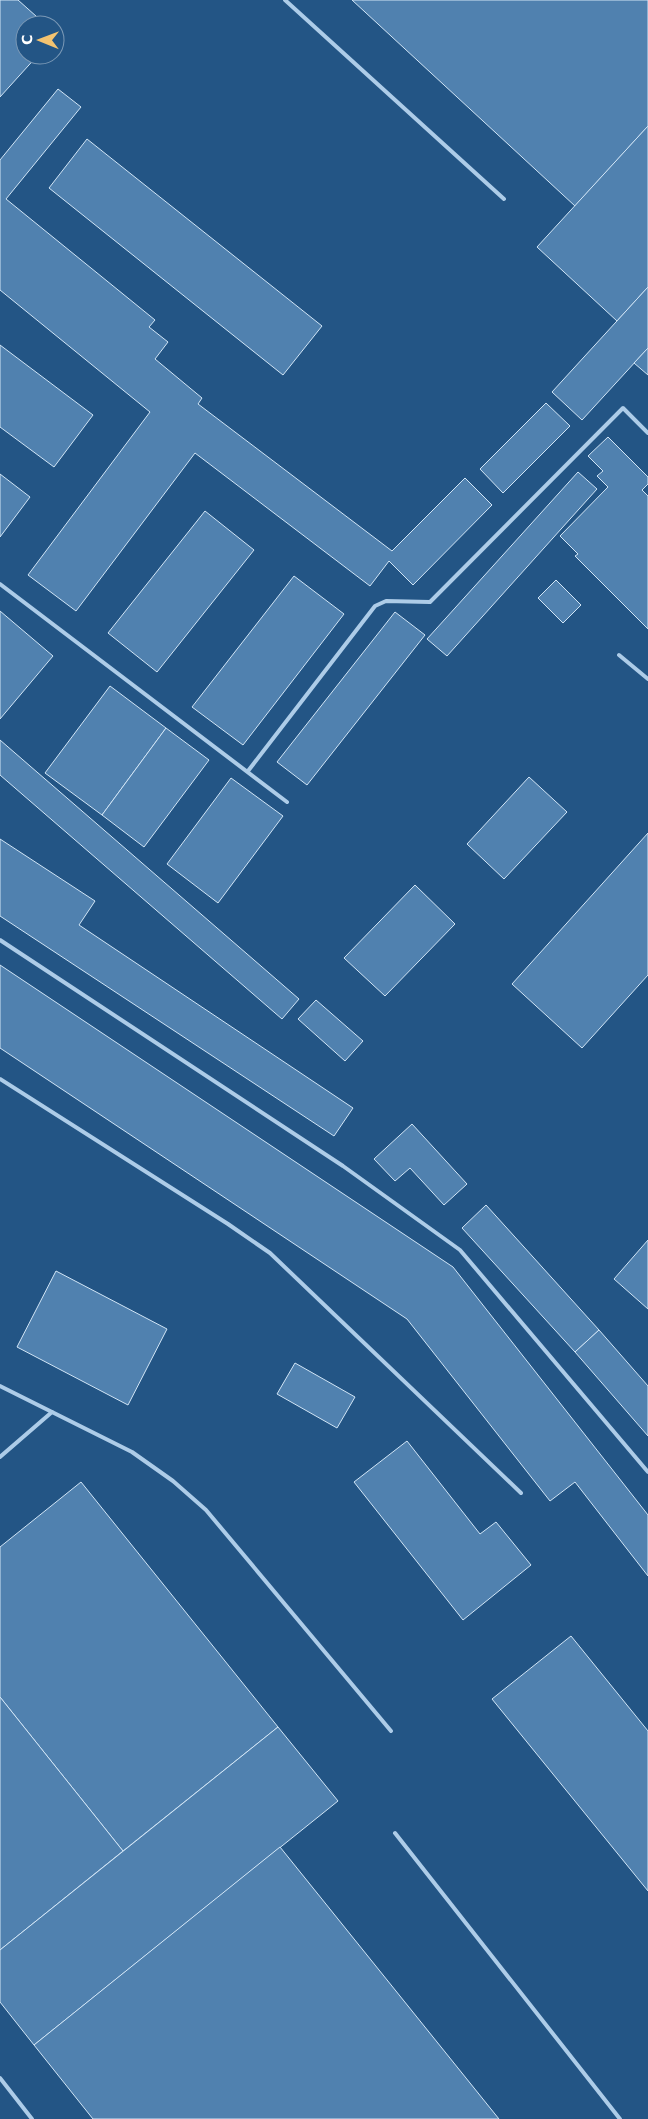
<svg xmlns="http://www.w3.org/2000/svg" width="648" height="2119" viewBox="0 0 648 2119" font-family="'DejaVu Sans',sans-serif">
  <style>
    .building { fill: #5081af; stroke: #d1e5f6 }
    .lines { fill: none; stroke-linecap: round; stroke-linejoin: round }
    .service { stroke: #adcce8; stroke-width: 4 }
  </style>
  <rect width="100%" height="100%" fill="#235585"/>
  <!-- building -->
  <g class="building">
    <path d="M 0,0 L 18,0 L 46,25 L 25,25 L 25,55 L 38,55 L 0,97 Z"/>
    <path d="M 352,0 L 648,0 L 648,126 L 575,206 Z"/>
    <path d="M 58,89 L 81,107 L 6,199 L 155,320 L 149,327 L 168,342 L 155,359 L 202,398 L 198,404 L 392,551 L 465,478 L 492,505 L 413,585 L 389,561 L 370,586 L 195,453 L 76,611 L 28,575 L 150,412 L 0,290 L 0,160 Z"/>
    <path d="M 648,126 L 648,287 L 617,321 L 537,247 Z"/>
    <path d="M 87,139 L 322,326 L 283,375 L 49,188 Z"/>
    <path d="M 648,287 L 648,348 L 582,420 L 552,392 Z"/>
    <path d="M 0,345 L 93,415 L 54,467 L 0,427 Z"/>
    <path d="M 648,348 L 648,375 L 634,363 Z"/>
    <path d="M 546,403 L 570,426 L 503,493 L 480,469 Z"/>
    <path d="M 608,437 L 648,477 L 648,484 L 642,490 L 648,496 L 648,629 L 575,556 L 578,554 L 560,536 L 608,487 L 597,476 L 603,471 L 588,456 Z"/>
    <path d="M 578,472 L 597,489 L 447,656 L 427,639 Z"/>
    <path d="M 0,474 L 30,497 L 0,537 Z"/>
    <path d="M 205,511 L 254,550 L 157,672 L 108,633 Z"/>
    <path d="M 294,576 L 344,614 L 243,745 L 192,707 Z"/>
    <path d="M 556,580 L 581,605 L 563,623 L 538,598 Z"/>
    <path d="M 0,611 L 53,656 L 0,719 Z"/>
    <path d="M 395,612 L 425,635 L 307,785 L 277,762 Z"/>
    <path d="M 110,686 L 166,728 L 102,815 L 45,773 Z"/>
    <path d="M 166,728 L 209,760 L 144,847 L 102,815 Z"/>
    <path d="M 0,740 L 299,999 L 282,1019 L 0,775 Z"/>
    <path d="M 529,777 L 567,812 L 504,879 L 467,844 Z"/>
    <path d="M 231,778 L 283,816 L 218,903 L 167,864 Z"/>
    <path d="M 648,833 L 648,975 L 582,1048 L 512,984 Z"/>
    <path d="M 0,839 L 95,901 L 79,925 L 353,1108 L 334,1136 L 0,916 Z"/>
    <path d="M 415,885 L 455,924 L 385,996 L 344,958 Z"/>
    <path d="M 0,965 L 453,1267 L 648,1515 L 648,1576 L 575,1482 L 550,1501 L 407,1319 L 0,1048 Z"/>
    <path d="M 316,1000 L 363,1041 L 345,1061 L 298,1019 Z"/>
    <path d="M 412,1124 L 467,1184 L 444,1205 L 410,1168 L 395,1181 L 374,1159 Z"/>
    <path d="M 486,1205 L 599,1330 L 575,1352 L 462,1228 Z"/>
    <path d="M 648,1240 L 648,1309 L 614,1279 Z"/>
    <path d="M 56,1271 L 167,1329 L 128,1405 L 17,1347 Z"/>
    <path d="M 599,1330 L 648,1386 L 648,1436 L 575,1352 Z"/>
    <path d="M 295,1363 L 355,1397 L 337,1428 L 277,1394 Z"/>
    <path d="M 407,1441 L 480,1534 L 496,1522 L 531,1565 L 463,1620 L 354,1482 Z"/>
    <path d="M 81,1482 L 278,1727 L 123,1851 L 0,1697 L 0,1547 Z"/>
    <path d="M 571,1636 L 648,1731 L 648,1891 L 492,1699 Z"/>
    <path d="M 0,1697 L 123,1851 L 0,1950 Z"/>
    <path d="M 278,1727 L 338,1801 L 34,2045 L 0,2002 L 0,1950 Z"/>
    <path d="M 280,1847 L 499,2119 L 93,2119 L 34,2045 Z"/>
  </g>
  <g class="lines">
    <!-- service -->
    <g class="service">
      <path d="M 285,0 L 504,199"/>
      <path d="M 0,584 L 287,802"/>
      <path d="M 619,655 L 648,679"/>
      <path d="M 248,771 L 375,606 L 386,601 L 430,602 L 623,408 L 648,433"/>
      <path d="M 0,940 L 343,1166 L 460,1250 L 648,1472"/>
      <path d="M 0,1079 L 228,1224 L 270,1253 L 521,1493"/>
      <path d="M 0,1386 L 132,1452 L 173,1481 L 206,1510 L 391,1731"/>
      <path d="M 0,1457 L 52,1412"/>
      <path d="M 395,1833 L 620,2119"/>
      <path d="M 0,2078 L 32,2119"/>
    </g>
  </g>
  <!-- north arrow -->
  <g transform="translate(40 40) rotate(271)"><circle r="24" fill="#235585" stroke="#7b99b6"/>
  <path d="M0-4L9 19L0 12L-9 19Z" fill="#f3c370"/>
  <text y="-8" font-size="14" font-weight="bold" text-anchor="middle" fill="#ffffff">С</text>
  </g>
</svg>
